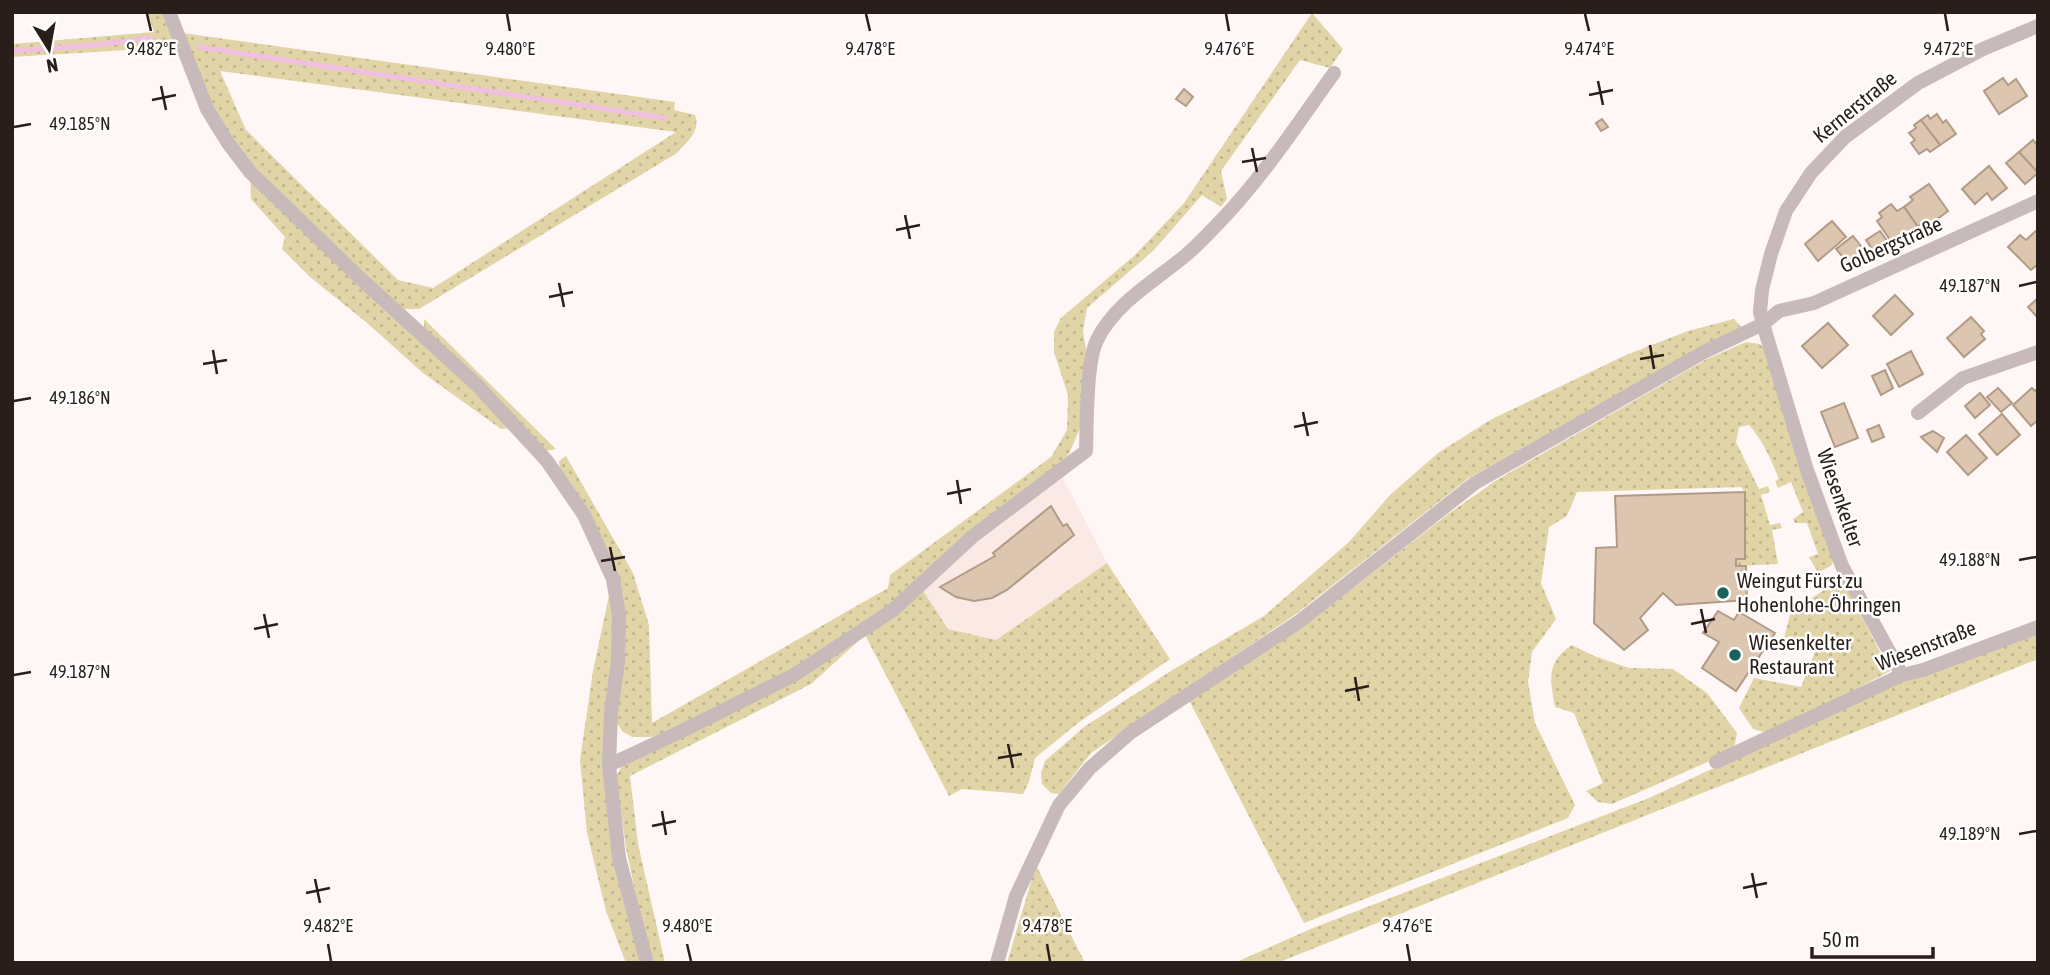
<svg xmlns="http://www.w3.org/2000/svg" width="2050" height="975" viewBox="0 0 2050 975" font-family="'Asap Condensed',sans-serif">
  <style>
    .built { fill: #fae9e4 }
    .grass { fill: url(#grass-dots); fill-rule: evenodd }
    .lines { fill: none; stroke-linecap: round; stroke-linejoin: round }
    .stream { stroke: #f1c0e1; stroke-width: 5 }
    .building { fill: #ddc6b0; stroke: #b19b86; stroke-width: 2 }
    .street { stroke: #c8b9bb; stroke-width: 14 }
    .ticks { fill: none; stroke: #2a1e1b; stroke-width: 2.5 }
    .poi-dot { fill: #19635a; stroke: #fff; stroke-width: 2.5 }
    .labels { text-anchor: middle; stroke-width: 5; stroke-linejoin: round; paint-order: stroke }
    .street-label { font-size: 21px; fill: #2a1e1b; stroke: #fff }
    .poi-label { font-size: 21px; fill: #2a1e1b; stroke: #fff; text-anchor: start }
    .ticks-label { font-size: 18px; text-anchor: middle; fill: #2a1e1b; stroke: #fff; stroke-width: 5; stroke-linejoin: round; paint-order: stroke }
  </style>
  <defs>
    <pattern id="grass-dots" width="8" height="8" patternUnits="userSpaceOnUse" patternTransform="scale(1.75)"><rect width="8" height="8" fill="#e1d4a6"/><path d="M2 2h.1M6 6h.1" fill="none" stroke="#c1b68e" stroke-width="1.8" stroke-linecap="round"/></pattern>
  </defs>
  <rect width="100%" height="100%" fill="#fef7f5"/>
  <!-- built -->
  <path class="built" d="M 1062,476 L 1107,563 L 996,640 L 948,629 L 922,589 L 976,540 Z"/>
  <!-- grass -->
  <g class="grass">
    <path d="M 147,12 L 162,12 L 176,47 L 12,57 L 12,44 L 154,32 Z"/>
    <path d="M 1312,13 L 1343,49 L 1330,68 L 1300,60 L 1221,171 L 1227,199 L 1221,207 L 1202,195 L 1154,250 L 1087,308 L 1083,331 L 1087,355 L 1080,428 L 1069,454 L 1055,470 L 888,607 L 793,669 L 681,727 L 651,737 L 632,737 L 622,731 L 617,723 L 625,614 L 560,470 L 559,461 L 566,456 L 633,573 L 649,625 L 652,723 L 888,588 L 890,575 L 1051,457 L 1067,430 L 1068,395 L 1054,352 L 1054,332 L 1061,318 L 1135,255 L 1184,203 Z"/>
    <path d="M 182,33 L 675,102 L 674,110 L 695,115 C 701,131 687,142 677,153 L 419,309 L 402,309 L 256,169 L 236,145 L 211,106 ZM 220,71 L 676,132 L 433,288 L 398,280 L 246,130 Z"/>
    <path d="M 250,172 L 515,427 L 501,429 L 423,373 L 366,322 L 310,277 L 282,249 L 285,237 L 251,199 Z"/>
    <path d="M 424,319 L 556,449 L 544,451 L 424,330 Z"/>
    <path d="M 1734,319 L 1741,327 L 1701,347 L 1469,478 L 1296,614 L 1091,753 L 1059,794 L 1051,793 L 1042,784 L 1041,773 L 1045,761 L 1084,727 L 1174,669 L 1264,616 L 1349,542 L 1390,495 L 1438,453 L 1492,419 L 1626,355 L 1688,331 Z"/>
    <path d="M 1746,342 L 1760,344 L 1766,350 L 1834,555 L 1832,565 L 1818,573 L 1809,557 L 1818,554 L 1807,523 L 1795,523 L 1793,519 L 1803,512 L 1791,482 L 1778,488 L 1775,481 L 1779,479 C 1771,459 1763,441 1749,425 L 1739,427 L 1736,442 L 1759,489 L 1768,486 L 1770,492 L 1761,495 L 1770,525 L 1780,523 L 1782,528 L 1772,530 L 1778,564 L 1736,566 L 1736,559 L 1745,559 L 1745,492 L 1741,487 L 1577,492 L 1567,516 L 1549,527 L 1541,583 L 1556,619 L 1532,652 L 1528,682 L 1535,723 L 1575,805 L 1568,818 L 1304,923 L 1189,700 L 1308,623 L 1447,515 L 1495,481 L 1707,359 Z"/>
    <path d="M 1107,563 L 1170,659 L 1078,723 L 1035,758 L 1029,782 L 1023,794 L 962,789 L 949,796 L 865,635 L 811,684 L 630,776 L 638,844 L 665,963 L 653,963 L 643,928 L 626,848 L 616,776 L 624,763 L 686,736 L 922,589 L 948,629 L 996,640 Z"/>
    <path d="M 1842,579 L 1890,671 L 1770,734 L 1753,729 L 1739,708 L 1754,678 L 1801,687 L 1816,649 L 1784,638 L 1791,611 Z"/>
    <path d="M 610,591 L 616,616 L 605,768 L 642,963 L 626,963 L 606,911 L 587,833 L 580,760 L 593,671 Z"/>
    <path d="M 2038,631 L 2038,659 L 1277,963 L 1234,963 L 1313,928 L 1649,798 L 1896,684 Z"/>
    <path d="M 1572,645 L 1594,656 L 1629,668 L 1673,669 L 1707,693 L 1737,733 L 1734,748 L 1726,754 L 1612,804 L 1598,802 L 1586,791 L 1603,783 L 1574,713 L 1555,707 C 1550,679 1546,662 1572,645 Z"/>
    <path d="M 1036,865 L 1085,963 L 1007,963 Z"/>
  </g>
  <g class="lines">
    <!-- stream -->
    <g class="stream">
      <path d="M 199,47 L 665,118"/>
      <path d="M 12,51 L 85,46 L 151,38"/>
    </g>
  </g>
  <!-- building -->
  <g class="building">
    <path d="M 2003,78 L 2008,85 L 2016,79 L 2027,96 L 1999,114 L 1984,91 Z"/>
    <path d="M 1184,89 L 1193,97 L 1186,106 L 1176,99 Z"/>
    <path d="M 1937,114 L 1943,123 L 1946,120 L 1956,134 L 1940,145 L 1921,120 L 1928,115 L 1930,119 Z"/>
    <path d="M 1602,119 L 1608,127 L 1601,131 L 1596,123 Z"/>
    <path d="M 1921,120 L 1940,145 L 1930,152 L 1927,149 L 1919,154 L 1911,143 L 1915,140 L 1909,133 L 1916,128 L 1914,125 Z"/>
    <path d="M 2033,140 L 2038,146 L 2038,173 L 2019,152 Z"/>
    <path d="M 2019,152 L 2038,173 L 2025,184 L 2006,163 Z"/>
    <path d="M 1989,166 L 2007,188 L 1992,200 L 1987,193 L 1975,204 L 1962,189 Z"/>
    <path d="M 1929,184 L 1948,211 L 1925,228 L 1922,224 L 1918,227 L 1904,207 L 1913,200 L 1910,197 Z"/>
    <path d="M 1891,204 L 1897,211 L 1904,207 L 1918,227 L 1893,244 L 1877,221 L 1882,217 L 1879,213 Z"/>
    <path d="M 1832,221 L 1846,237 L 1818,261 L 1805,244 Z"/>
    <path d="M 2038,229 L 2038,264 L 2031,270 L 2008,247 L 2020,235 L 2026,240 Z"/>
    <path d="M 1880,231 L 1890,245 L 1876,255 L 1866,240 Z"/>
    <path d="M 1853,236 L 1865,251 L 1849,264 L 1836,249 Z"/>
    <path d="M 1895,295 L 1913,314 L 1891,335 L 1873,316 Z"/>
    <path d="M 2038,298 L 2038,318 L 2028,307 Z"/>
    <path d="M 1971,317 L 1984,331 L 1981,334 L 1985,339 L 1964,357 L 1947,338 Z"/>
    <path d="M 1828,323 L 1848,345 L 1822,368 L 1802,346 Z"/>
    <path d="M 1911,351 L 1923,374 L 1899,387 L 1887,364 Z"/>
    <path d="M 1885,370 L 1893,388 L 1881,395 L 1872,376 Z"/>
    <path d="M 1998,388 L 2012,403 L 2001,412 L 1987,397 Z"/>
    <path d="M 2032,388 L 2035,391 L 2038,388 L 2038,420 L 2031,426 L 2013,405 Z"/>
    <path d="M 1980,393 L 1990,405 L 1975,418 L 1965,406 Z"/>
    <path d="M 1844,403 L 1858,438 L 1835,447 L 1821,412 Z"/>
    <path d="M 2002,414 L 2020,435 L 1997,455 L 1979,434 Z"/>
    <path d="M 1879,425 L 1884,437 L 1872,442 L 1867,430 Z"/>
    <path d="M 1933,431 L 1944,438 L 1937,452 L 1921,437 Z"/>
    <path d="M 1966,435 L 1987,458 L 1968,475 L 1947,452 Z"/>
    <path d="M 1745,492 L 1745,559 L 1736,559 L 1736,566 L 1746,566 L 1747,600 L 1676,605 L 1663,593 L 1640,618 L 1648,630 L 1624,650 L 1594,623 L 1596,548 L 1617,547 L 1615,496 Z"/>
    <path d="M 1051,506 L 1063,526 L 1067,524 L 1074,535 L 1007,590 L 992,598 L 974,601 L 956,597 L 940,587 L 995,556 L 993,553 Z"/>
    <path d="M 1718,611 L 1734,620 L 1739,612 L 1775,633 L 1736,691 L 1702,668 L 1719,642 L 1703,633 Z"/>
  </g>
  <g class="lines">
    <!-- street -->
    <g class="street">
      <path d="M 169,12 L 207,109 L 228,143 L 250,172 L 361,279 L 477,385 L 547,461 L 584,515 L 613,579 L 619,615 L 618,661 L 611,713 L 609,765 L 619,858 L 647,963"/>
      <path d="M 1918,413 L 1963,378 L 2038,352"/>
      <path d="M 1902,675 L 1842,566 L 1807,470 L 1763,324 L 1760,312 L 1762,290 L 1771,254 L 1786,211 L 1811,173 L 1845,137 L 1918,83 L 1983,49 L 2038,26"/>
      <path d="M 1716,762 L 1902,675 L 1923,670 L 2038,627"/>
      <path d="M 609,765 L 684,730 L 794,675 L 893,610 L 972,537 L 1086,451 C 1087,425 1086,362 1097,340 C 1115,303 1155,281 1186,255 C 1200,243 1214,228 1227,214 C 1267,171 1300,120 1334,73"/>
      <path d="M 997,963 L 1016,896 L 1059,805 L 1090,768 L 1130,733 L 1300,621 L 1475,483 L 1704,352 L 1763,324 L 1779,311 L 1814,303 L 2038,201"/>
    </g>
  </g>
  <!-- ticks -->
  <path class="ticks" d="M 147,14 L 151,31M 507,14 L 510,31M 866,14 L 870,31M 1226,14 L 1229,31M 1585,14 L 1589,31M 1945,14 L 1948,31M 1598,81 L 1603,105M 161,86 L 166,110M 1589,95 L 1613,90M 152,100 L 176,95M 14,127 L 31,124M 1252,148 L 1257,172M 1242,162 L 1266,158M 905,215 L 910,239M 896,230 L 920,225M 559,283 L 564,307M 2019,286 L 2036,282M 549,297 L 573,292M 1650,345 L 1654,369M 213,350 L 217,374M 1640,359 L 1664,355M 203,364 L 227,360M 14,401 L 31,398M 1303,412 L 1308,436M 1294,427 L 1318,422M 957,480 L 961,504M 947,494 L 971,489M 610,547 L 615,571M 2019,560 L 2036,557M 601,561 L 625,557M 1701,609 L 1706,633M 264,614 L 269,638M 1691,624 L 1715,619M 254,629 L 278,624M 14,675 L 31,672M 1355,677 L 1359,701M 1345,691 L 1369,686M 1008,744 L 1013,768M 998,758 L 1022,754M 662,811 L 666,835M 652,826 L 676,821M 2019,834 L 2036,831M 1752,873 L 1757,898M 315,879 L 320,903M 1743,888 L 1767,883M 306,893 L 330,888M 328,944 L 331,961M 687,944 L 691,961M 1047,944 L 1050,961M 1407,944 L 1410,961"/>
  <!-- markers -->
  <g class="poi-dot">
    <circle cx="1723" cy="593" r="7"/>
    <circle cx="1735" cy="655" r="7"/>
  </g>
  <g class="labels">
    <!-- street labels -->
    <g class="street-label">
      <text transform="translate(1855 107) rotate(-39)" y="7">Kernerstraße</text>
      <text transform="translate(1891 245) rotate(-24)" y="7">Golbergstraße</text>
      <text transform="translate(1840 498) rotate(71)" y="7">Wiesenkelter</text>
      <text transform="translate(1926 646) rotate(-21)" y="7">Wiesenstraße</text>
    </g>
    <!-- poi labels -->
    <g class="poi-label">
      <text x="1737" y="588">Weingut Fürst zu<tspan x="1737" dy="24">Hohenlohe-Öhringen</tspan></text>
      <text x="1749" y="650">Wiesenkelter<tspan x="1749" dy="24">Restaurant</tspan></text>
    </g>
  </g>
  <g class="ticks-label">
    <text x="151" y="55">9.482°E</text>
    <text x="510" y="55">9.480°E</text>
    <text x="870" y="55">9.478°E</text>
    <text x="1229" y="55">9.476°E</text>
    <text x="1589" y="55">9.474°E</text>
    <text x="1948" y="55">9.472°E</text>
    <text x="80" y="130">49.185°N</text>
    <text x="1970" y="292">49.187°N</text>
    <text x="80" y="404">49.186°N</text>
    <text x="1970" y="566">49.188°N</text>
    <text x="80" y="678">49.187°N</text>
    <text x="1970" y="840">49.189°N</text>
    <text x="328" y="932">9.482°E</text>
    <text x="687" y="932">9.480°E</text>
    <text x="1047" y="932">9.478°E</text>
    <text x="1407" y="932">9.476°E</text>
  </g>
  <!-- border -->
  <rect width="2050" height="975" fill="none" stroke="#2a1e1b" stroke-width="28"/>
  <!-- north arrow -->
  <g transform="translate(49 49) rotate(169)" stroke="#ffffff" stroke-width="5" paint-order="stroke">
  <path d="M0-5L12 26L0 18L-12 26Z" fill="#2a1e1b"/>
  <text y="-10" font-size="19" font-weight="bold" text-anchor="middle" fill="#2a1e1b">N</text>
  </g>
  <!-- scale -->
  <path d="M1812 947v10h121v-10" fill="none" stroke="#2a1e1b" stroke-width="3.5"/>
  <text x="1822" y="947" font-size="21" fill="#2a1e1b" stroke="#ffffff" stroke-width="5" paint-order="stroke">50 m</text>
</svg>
